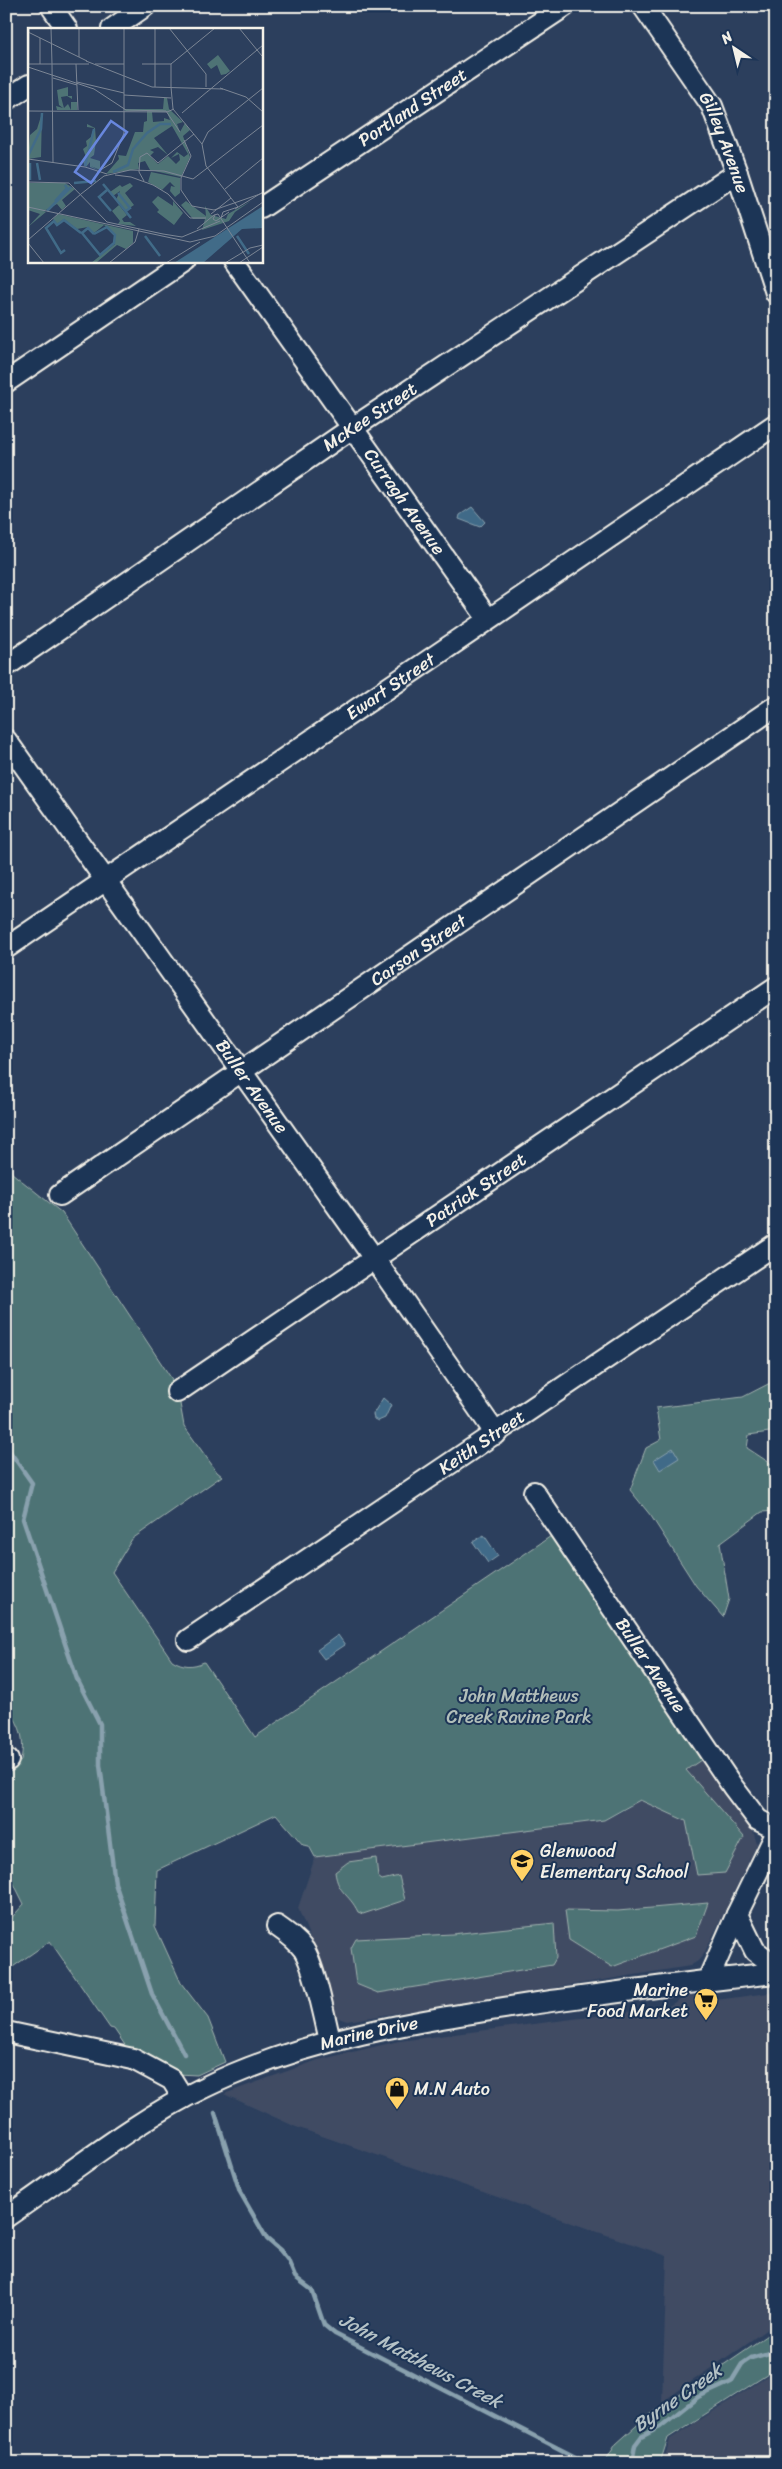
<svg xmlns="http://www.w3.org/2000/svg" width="782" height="2469" viewBox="0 0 782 2469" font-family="Sriracha,sans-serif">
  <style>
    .built { fill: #3f4b64 }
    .green { fill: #4e7375; stroke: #a1b2ae }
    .water { fill: #416b88; stroke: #89a1ae }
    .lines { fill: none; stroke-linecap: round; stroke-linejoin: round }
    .stream { stroke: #89a1ae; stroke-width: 4.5 }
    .minor-casing { stroke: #f4f1e8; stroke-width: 24 }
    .minor { stroke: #1d3557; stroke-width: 20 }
    .labels { text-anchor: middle; stroke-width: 4; stroke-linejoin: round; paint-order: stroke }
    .street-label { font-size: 18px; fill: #f4f1e8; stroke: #1d3557 }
    .park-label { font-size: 18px; fill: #b2bfba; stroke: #1d3557 }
    .poi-label { font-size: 18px; fill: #f4f1e8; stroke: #1d3557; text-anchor: start }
    .water-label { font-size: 19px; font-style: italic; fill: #b5c2c6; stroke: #1d3557 }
    .inset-river { fill: none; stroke: #416b88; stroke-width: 2.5 }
    .inset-road { fill: none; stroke: #7c8695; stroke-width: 1 }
    .view { fill: #6887de; fill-opacity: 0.15; stroke: #6887de; stroke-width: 2.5 }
    .inset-edge { fill: none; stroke: #f4f1e8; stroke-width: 2.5 }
  </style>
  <rect width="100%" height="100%" fill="#2c3f5d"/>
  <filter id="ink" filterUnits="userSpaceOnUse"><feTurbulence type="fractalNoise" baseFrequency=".02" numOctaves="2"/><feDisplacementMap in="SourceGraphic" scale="10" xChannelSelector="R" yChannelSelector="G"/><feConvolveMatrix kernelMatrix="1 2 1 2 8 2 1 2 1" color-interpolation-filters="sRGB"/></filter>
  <g filter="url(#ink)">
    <!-- built -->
    <g class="built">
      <path d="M 704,1758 L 753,1831 L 757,1844 L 704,1954 L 698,1961 L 690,1966 L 347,2021 L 336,2017 L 316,1953 L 298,1908 L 315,1857 L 604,1820 L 621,1812 Z"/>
      <path d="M 776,1992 L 776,2323 L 662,2402 L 667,2256 L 296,2127 L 224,2094 L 318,2060 L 399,2041 L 667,2007 L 688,1994 L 709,2001 Z"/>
      <path d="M 776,2371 L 776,2463 L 663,2463 L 670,2439 Z"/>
    </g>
    <!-- green -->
    <g class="green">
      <path d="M 6,1153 L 12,1173 L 62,1213 L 177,1387 L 184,1426 L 217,1472 L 222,1476 L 132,1539 L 112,1572 L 172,1660 C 183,1667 193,1667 204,1662 L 255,1737 L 554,1534 L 704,1758 L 686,1770 L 744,1837 L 725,1873 L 697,1875 L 686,1821 L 640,1800 L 604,1820 L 315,1857 L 309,1846 L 303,1845 L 276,1814 L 157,1870 L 155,1926 L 181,1983 L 208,2018 L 225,2062 L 197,2075 L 178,2074 L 129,2051 L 114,2029 L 110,2028 L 50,1941 L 7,1971 L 6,1924 L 24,1904 L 6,1868 L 6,1771 L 21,1761 C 25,1736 21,1727 6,1705 Z"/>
      <path d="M 776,1380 L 776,1431 L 749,1435 L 747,1448 L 776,1467 L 776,1511 L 762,1512 L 720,1543 L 729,1599 L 723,1617 L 696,1586 L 651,1516 L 630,1490 L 646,1448 L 661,1440 L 656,1408 L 743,1397 Z"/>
      <path d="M 376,1858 L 378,1877 L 382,1880 L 399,1876 L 405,1900 L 363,1914 L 358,1912 C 349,1893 338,1894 335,1872 L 348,1862 Z"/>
      <path d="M 708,1903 L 696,1936 L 612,1967 L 569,1940 L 565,1910 L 618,1911 Z"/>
      <path d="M 554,1923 L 556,1958 L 552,1965 L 378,1993 L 356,1984 L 351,1948 L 356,1939 L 452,1934 Z"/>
      <path d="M 776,2329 L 776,2369 L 668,2438 L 660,2463 L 606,2463 L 606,2460 L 616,2444 L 644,2419 Z"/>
    </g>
    <!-- water -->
    <g class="water">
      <path d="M 472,507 L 485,522 L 480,527 L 459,519 L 460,515 Z"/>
      <path d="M 383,1398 L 391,1405 L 385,1418 L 378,1421 L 374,1419 L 373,1414 Z"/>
      <path d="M 673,1448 L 679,1458 L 660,1470 L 654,1460 Z"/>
      <path d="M 484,1535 L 498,1556 L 488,1563 L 473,1542 Z"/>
      <path d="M 338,1635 L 345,1645 L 324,1659 L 317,1650 Z"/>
    </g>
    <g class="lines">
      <!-- stream -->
      <g class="stream">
        <path d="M 6,1446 L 32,1483 L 23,1519 L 77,1679 L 100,1724 L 100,1765 L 115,1883 L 152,1994 L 184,2054"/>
        <path d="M 215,2113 L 240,2192 L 267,2239 L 280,2250 L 288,2260 L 295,2277 L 312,2290 L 324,2325 L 335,2334 L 587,2463"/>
        <path d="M 632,2463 L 635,2445 L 641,2437 L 660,2427 L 698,2397 L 731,2382 L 742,2364 L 751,2358 L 769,2353 L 776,2348"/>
      </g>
      <defs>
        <g id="minor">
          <path d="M 51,6 L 67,29"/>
          <path id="s1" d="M 643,6 L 712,106 L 737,173 L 776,293"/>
          <path d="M 112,29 L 145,6"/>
          <path d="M 6,100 L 29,85"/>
          <path id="s2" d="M 261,208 L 565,6"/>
          <path id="s3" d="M 234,261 L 488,619"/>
          <path d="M 6,382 L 184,261"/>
          <path id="s4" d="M 6,666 L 342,435 L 737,173"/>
          <path id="s5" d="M 6,740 L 366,1247 L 496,1434"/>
          <path id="s6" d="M 6,948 L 776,424"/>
          <path id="s7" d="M 60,1195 L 776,706"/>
          <path id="s8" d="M 177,1392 L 776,987"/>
          <path id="s9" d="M 534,1492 L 733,1787 L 758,1820 L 776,1829"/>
          <path id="s10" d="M 188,1640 L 776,1244"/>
          <path d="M 6,1761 L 8,1760"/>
          <path d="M 737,1914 L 755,1951 L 776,1966"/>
          <path d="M 277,1926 C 287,1933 297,1940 304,1950 C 315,1968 325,2019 330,2041"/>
          <path d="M 708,1980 L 737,1914 L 776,1834"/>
          <path d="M 6,2032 L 133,2059 L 172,2080 L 183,2098"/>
          <path id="s11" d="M 6,2217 C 68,2175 136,2120 203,2088 C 305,2038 418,2021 530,2004 C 612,1993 693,1981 776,1973"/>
        </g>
      </defs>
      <!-- minor casing -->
      <use href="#minor" class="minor-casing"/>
      <!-- minor -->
      <use href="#minor" class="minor"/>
    </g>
  </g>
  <!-- icons -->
  <defs>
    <symbol id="school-pin" viewBox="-11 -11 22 30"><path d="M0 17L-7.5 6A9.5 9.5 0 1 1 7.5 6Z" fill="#ffd166" stroke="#1d3557"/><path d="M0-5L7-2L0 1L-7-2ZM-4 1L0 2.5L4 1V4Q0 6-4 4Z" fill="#111"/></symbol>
    <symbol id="supermarket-pin" viewBox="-11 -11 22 30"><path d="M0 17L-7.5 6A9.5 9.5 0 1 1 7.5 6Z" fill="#ffd166" stroke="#1d3557"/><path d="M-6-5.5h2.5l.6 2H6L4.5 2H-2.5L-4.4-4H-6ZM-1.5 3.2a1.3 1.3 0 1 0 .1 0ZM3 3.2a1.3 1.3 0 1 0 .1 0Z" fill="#111"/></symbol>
    <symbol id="shop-pin" viewBox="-11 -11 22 30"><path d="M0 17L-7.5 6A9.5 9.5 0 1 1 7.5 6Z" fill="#ffd166" stroke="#1d3557"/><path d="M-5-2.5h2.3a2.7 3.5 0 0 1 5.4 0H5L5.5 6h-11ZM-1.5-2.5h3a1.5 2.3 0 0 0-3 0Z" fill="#111"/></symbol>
  </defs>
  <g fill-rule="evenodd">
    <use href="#school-pin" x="508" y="1847" width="28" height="38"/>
    <use href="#supermarket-pin" x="692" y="1986" width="28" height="38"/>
    <use href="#shop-pin" x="383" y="2075" width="28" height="38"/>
  </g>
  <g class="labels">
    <!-- street labels -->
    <g class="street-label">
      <text dy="6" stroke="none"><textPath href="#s2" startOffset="182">Portland Street</textPath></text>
      <text dy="6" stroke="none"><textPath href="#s1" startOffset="160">Gilley Avenue</textPath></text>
      <text dy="6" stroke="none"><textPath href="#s4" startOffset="441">McKee Street</textPath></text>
      <text dy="6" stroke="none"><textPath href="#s3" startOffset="295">Curragh Avenue</textPath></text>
      <text dy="6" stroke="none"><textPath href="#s6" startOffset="465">Ewart Street</textPath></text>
      <text dy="6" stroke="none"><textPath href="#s7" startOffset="434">Carson Street</textPath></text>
      <text dy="6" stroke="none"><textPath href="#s5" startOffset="425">Buller Avenue</textPath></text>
      <text dy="6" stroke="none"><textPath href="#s8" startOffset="361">Patrick Street</textPath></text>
      <text dy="6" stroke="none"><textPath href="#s10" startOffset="354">Keith Street</textPath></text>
      <text dy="6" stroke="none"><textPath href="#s9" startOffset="209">Buller Avenue</textPath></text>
      <text dy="6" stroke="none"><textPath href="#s11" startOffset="411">Marine Drive</textPath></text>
    </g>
    <!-- park labels -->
    <g class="park-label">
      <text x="519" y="1702">John Matthews<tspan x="519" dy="21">Creek Ravine Park</tspan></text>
    </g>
    <!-- poi labels -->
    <g class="poi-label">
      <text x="540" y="1857">Glenwood<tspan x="540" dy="21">Elementary School</tspan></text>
      <text x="688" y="1996" text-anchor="end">Marine<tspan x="688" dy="21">Food Market</tspan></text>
      <text x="414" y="2095">M.N Auto</text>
    </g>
    <!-- water labels -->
    <g class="water-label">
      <text transform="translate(421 2360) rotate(28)" y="7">John Matthews Creek</text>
      <text transform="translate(677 2397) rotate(-35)" y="7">Byrne Creek</text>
    </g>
  </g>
  <!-- overview -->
  <g transform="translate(28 28)">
    <rect width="235" height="235" fill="#2c3f5d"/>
    <path d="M 190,27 L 202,43 L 198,46 L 193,47 L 189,37 L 183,41 L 179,36 ZM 40,59 L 40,68 L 44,68 L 44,71 L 49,71 L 44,71 L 39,68 L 33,69 L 36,80 L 40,76 L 43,82 L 43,74 L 49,74 L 49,82 L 29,82 L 28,78 L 35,80 L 31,77 L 29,62 ZM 136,70 L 139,70 L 141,81 L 155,94 L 149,96 L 152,104 L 157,95 L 162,102 L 155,108 L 162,129 L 153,149 L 122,142 L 117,133 L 110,135 L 111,141 L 78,146 L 91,131 L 90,127 L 98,128 L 107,104 L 115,104 L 116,94 L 119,93 L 119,83 L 97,83 L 96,81 L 135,81 ZM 124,84 L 139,84 L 142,92 L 136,90 L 136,93 L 125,94 ZM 144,98 L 160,126 L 156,129 L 149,124 L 143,130 L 151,126 L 152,132 L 148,136 L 140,128 L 130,136 L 122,128 L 126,124 L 122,122 L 130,119 L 140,127 L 126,110 ZM 14,85 L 13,129 L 0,131 L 2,107 L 9,101 ZM 59,96 L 67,100 L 68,113 L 66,127 L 62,130 L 72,133 L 72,142 L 63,138 L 70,142 L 62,139 L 62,134 L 58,139 L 55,134 L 58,129 L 55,121 L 59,118 L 58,113 L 63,109 L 66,100 L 59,99 ZM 123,144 L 152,150 L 152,165 L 147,169 L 142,163 L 143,158 L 147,159 L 142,154 L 134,162 L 120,154 ZM 0,155 L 37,155 L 47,161 L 34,172 L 38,178 L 34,182 L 29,176 L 16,183 L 18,184 L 0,199 L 12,186 L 0,182 ZM 102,155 L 105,158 L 97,165 L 106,177 L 97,183 L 88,172 L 92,163 L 85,168 L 82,164 L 92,157 L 94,159 ZM 130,168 L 145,178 L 145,173 L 155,185 L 146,197 L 129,184 L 131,182 L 124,174 ZM 158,173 L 178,188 L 177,178 L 183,187 L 198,191 L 200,186 L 223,173 L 207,184 L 201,193 L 174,202 L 177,191 L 165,191 L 153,177 ZM 91,177 L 99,187 L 94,191 L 96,194 L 102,194 L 108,198 L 90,196 L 92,193 L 84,183 ZM 30,186 L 105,203 L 105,215 L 98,221 L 89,217 L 69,234 L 63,235 L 87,216 L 87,207 L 76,197 L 66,205 L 60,199 L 49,201 L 36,191 L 29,196 L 25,191 Z" fill="#4e7375" fill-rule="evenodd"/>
    <path d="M 235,178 L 235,200 L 214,201 L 175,235 L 146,235 Z" fill="#416b88"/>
    <path class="inset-river" d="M 0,128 L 13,101 L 14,85M 2,135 L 2,152M 9,135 L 12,152M 57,138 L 66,101M 85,144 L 100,137 L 105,121 L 119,105 L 132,96 L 143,96M 46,155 L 68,153M 75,156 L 86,169M 79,162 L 71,169 L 83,183M 90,165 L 102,180 L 98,183M 86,169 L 103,190M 27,173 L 39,160 L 37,157M 19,183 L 43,159M 66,206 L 60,200 L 54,205 L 72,227 L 86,215 L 87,207 L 79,199 L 66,206M 117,208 L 132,228M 209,208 L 221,226M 37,222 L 33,225 L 18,200 L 26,193 L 29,197 L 36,192 L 53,205"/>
    <path class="inset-road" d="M 23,0 L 24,36M 141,0 L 178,46 L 178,59M 211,0 L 234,28M 0,4 L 59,33M 12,10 L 12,36M 51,29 L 51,0M 58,33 L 124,59 L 195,61M 0,36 L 61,36M 24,36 L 25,135M 48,36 L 50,82M 67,36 L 96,36M 114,36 L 143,36 L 187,0M 143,36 L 143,59M 0,39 L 66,61 L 98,82 L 138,83 L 152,104M 25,50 L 49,57M 49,54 L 96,65M 127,59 L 127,0M 143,59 L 145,81 L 174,116 L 178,138 L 210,179M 192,60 L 218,69 L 235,84M 179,64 L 235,17M 96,67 L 143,70M 0,83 L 139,84 L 146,81M 154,85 L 180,63M 156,112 L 163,128 L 153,150 L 153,162 L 164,178 L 186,182 L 235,165M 0,115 L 1,0M 174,116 L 180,104 L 235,60M 0,131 L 57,139 L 79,146M 69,144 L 84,135 L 96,105 L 96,0M 87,147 L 103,149 L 125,157 L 140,166 L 162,190 L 178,190M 116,153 L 111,144 L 112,129 L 119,125 L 130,135 L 166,106M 0,154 L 41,155 L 79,194 L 135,206 L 154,209 L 192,193M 197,161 L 235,130M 53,166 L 76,148 L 102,142 L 136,143 L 165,151 L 235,97M 0,179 L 162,214 L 187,208 L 235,174M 207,181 L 235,164M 183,186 L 203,170M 187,187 L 185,191 L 188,193 L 201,184M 193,190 L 195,184 L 210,179M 169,201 L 186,187 L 190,186 L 222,235M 0,212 L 53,166M 0,215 L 16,235M 81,235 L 107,214 L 111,201M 138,235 L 172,214M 197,235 L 222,220 L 235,217M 211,235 L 235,219"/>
    <path class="view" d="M 83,93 L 99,104 L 63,155 L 47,144 Z"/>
    <rect width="235" height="235" class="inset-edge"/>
  </g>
  <!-- margin -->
  <rect width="782" height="2469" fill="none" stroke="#1d3557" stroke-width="25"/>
  <rect x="12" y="12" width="757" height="2444" fill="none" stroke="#f4f1e8" stroke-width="2" filter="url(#ink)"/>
  <!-- north arrow -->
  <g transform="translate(734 48) rotate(325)" stroke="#1d3557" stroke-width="4" paint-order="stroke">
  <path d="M0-4L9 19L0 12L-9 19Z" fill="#f4f1e8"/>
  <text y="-8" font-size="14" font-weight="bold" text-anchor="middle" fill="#f4f1e8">N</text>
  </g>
</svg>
